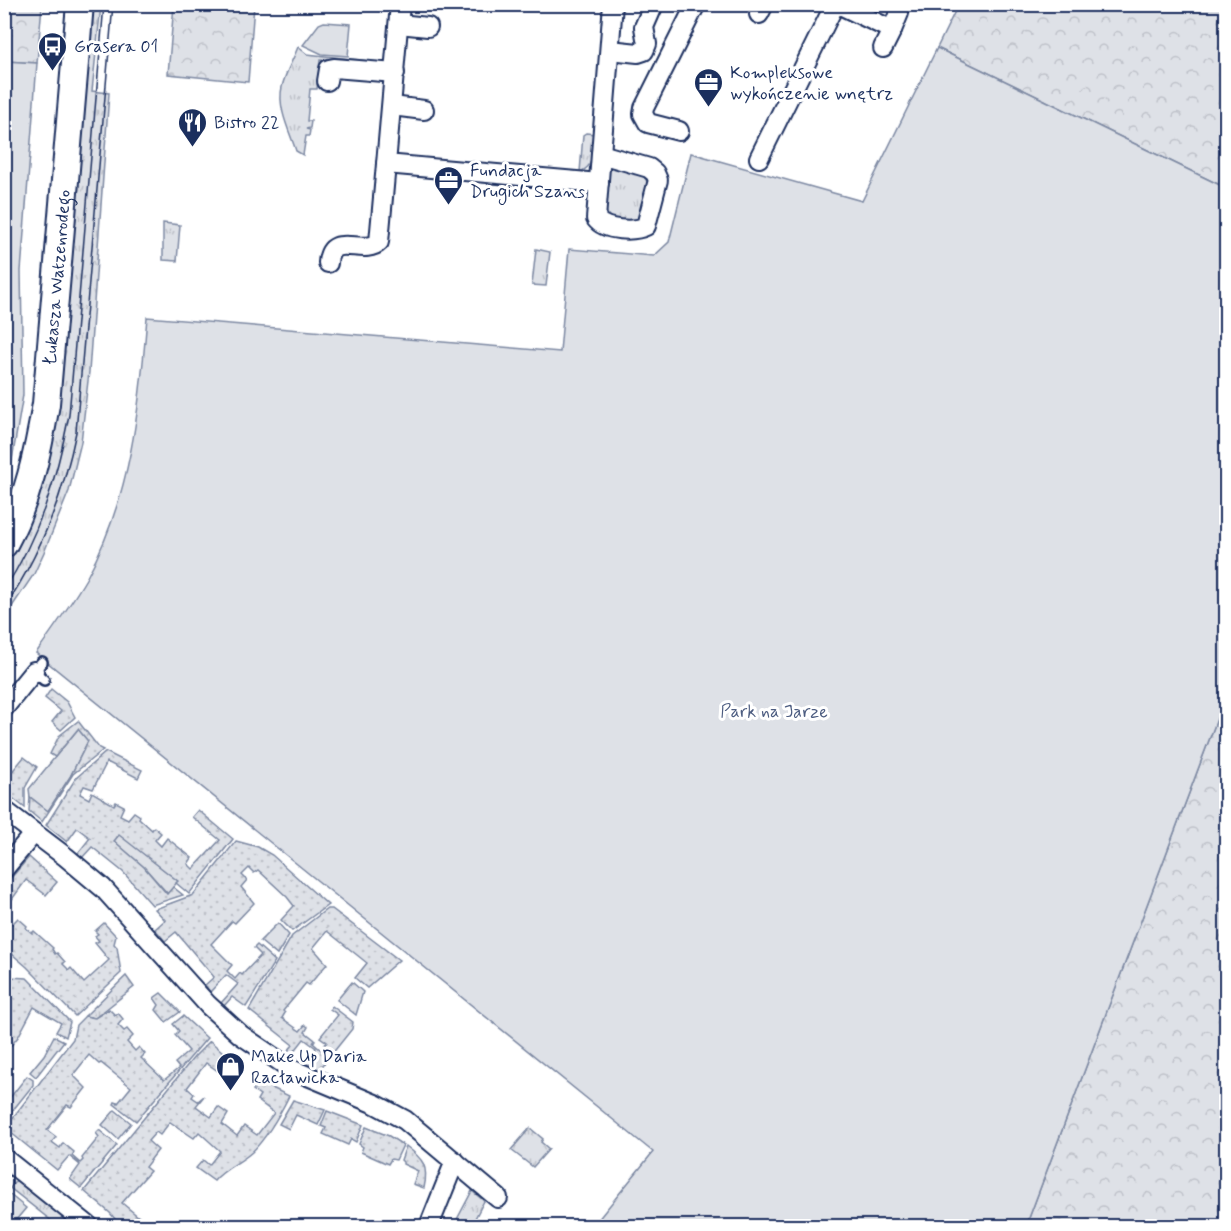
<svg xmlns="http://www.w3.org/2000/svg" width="1231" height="1231" viewBox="0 0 1231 1231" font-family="Mynerve,sans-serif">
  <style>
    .grass { fill: url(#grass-tufts); stroke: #7c88a2; stroke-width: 1.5 }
    .forest { fill: url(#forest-crowns); stroke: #7c88a2; stroke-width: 1.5 }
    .park { fill: #dee1e7; stroke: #7c88a2; stroke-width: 1.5 }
    .garden { fill: url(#garden-dots); stroke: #7c88a2; stroke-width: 1.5 }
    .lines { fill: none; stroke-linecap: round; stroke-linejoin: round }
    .lane-casing { stroke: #1b2f5e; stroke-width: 14 }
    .street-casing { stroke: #1b2f5e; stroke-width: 22 }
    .secondary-casing { stroke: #1b2f5e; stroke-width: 30 }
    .lane { stroke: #fff; stroke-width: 9 }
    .street { stroke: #fff; stroke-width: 18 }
    .secondary { stroke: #fff; stroke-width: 26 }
    .tram { stroke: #1b2f5e; stroke-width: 1.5 }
    .labels { text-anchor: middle; stroke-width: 6; stroke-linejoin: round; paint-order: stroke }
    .poi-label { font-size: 18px; fill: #1b2f5e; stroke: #fff; text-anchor: start }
    .street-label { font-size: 18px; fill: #1b2f5e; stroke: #fff }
    .park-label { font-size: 18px; fill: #4c5c80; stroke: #fff }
  </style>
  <defs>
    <pattern id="grass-tufts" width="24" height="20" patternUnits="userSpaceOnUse" patternTransform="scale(1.5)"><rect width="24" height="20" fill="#dee1e7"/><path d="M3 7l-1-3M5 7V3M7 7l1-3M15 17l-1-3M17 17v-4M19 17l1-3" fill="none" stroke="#bec1c9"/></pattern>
    <pattern id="forest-crowns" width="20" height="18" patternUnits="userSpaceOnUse" patternTransform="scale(1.5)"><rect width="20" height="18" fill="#dee1e7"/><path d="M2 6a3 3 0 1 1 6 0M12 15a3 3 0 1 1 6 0" fill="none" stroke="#bec1c9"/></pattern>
    <pattern id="garden-dots" width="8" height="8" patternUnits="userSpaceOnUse" patternTransform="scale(1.5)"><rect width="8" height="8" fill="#dee1e7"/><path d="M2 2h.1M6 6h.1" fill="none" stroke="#bec1c9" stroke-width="1.8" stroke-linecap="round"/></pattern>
  </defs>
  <rect width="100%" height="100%" fill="#fff"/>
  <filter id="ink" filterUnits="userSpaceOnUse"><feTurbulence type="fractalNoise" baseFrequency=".0167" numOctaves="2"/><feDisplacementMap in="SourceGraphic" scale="12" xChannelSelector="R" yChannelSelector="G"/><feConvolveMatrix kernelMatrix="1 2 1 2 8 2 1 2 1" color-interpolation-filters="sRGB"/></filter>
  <g filter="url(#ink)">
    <!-- grass -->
    <g class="grass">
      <path d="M 89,5 L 101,5 L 92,91 L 109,93 L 89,372 L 81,442 L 69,491 L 45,550 L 34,574 L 5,617 L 4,564 L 20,531 Z"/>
      <path d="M 298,47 L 307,54 L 369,61 L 370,64 L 320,60 L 317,89 L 310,89 L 307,121 L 311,121 L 310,128 L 306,129 L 310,130 L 309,136 L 306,136 L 303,155 L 296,151 C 290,132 277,108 282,87 C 285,73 293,60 298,47 Z"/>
      <path d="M 586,133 L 595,134 C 593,148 596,166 580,172 L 583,135 Z"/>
      <path d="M 612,165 C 654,177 652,176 640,217 C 634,221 629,221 621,221 C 595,220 607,185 609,168 Z"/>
      <path d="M 163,223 L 180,225 L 177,261 L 163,260 Z"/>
      <path d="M 536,249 L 550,252 L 546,286 L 532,285 Z"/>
      <path d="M 278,923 L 289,935 L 277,955 L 260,941 Z"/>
      <path d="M 126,976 L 134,987 L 95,1018 L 85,1016 Z"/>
      <path d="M 352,982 L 363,992 L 356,1015 L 337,1000 Z"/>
      <path d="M 115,1110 L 131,1123 L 118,1139 L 102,1125 Z"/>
      <path d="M 530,1128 L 543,1139 L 541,1142 L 549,1149 L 533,1167 L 511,1150 Z"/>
      <path d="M 17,1179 L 76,1226 L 58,1226 L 10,1188 Z"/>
      <path d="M 4,1190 L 26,1208 L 11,1226 L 5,1226 Z"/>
      <path d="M 472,1191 L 484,1201 L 471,1226 L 454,1225 Z"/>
    </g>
    <!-- forest -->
    <g class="forest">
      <path d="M 4,5 L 42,5 L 37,63 L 5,61 Z"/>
      <path d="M 174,5 L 254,5 L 248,82 L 168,74 Z"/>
      <path d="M 958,5 L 1226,5 L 1226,188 L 937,48 Z"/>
      <path d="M 1226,695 L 1226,1226 L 1026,1226 Z"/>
    </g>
    <!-- park -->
    <g class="park">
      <path d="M 324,22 L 351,24 L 348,56 L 322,54 L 303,45 L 319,24 Z"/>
      <path d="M 937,48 L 1226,188 L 1226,695 L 1026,1226 L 593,1226 L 653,1152 L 36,653 C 54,628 72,603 87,577 C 131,497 140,406 147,317 L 560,352 L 569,249 L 654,256 L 669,242 L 691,153 L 862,201 Z"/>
      <path d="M 5,61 L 37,63 L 21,271 L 23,395 L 12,460 L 5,483 Z"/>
      <path d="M 78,729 L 88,741 L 70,777 L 48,811 L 30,797 L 29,789 Z"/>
      <path d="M 119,834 L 178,881 L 168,894 L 144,867 L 114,841 Z"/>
    </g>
    <!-- garden -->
    <g class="garden">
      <path d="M 51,689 L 67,702 L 75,717 L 61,730 L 52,722 L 61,711 L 45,698 Z"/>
      <path d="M 78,721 L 99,748 L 103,750 L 73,774 L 42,822 L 29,811 L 30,797 L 48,811 L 70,777 L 88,741 L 78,729 L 55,757 L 50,754 L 59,736 Z"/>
      <path d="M 106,752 L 142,770 L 138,778 L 107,762 L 93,789 L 84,786 L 80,794 L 89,799 L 92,792 L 114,805 L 116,802 L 124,806 L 120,815 L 128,819 L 134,812 L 140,816 L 139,818 L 152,830 L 154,827 L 161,833 L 155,840 L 161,846 L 167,838 L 192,858 L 188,864 L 193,869 L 220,840 L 192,817 L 198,810 L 233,839 L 189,894 L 176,883 L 178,881 L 119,835 L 114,841 L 144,867 L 167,894 L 173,887 L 183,895 L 152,905 L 123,872 L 92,847 L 81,859 L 78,853 L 90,838 L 77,828 L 67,842 L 46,825 L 76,778 Z"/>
      <path d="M 24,757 L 37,767 L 25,788 L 25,808 L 4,791 L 5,780 Z"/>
      <path d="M 236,841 L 258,847 L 272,855 L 328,905 L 292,931 L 281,920 L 294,906 L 287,897 L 258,870 L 254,873 L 249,868 L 242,875 L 247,880 L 241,887 L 254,903 L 235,923 L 232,921 L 211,944 L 232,965 L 227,971 L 235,979 L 240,973 L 242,975 L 261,955 L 254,948 L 257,945 L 275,961 L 246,1007 L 232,997 L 224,1006 L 221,1003 L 238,984 L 226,975 L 210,992 L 205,985 L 214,977 L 176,932 L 165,941 L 155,929 L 165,920 L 155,909 L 193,895 Z"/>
      <path d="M 29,857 L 57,882 L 46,895 L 26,880 L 5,909 L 5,885 Z"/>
      <path d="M 327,909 L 332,909 L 399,960 L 367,988 L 355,978 L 367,963 L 327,931 L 313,948 L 327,964 L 309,985 L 306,983 L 283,1011 L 285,1013 L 282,1018 L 300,1031 L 305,1025 L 308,1027 L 305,1032 L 315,1040 L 313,1043 L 321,1050 L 327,1042 L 320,1037 L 338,1015 L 330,1009 L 332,1006 L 353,1022 L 352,1029 L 319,1070 L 308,1066 L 305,1068 L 303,1063 L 316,1048 L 304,1039 L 290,1057 L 285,1057 L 284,1055 L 293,1045 L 249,1010 L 292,936 Z"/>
      <path d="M 4,918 L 12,924 L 18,918 L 27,926 L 26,928 L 32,933 L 34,931 L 53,948 L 52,949 L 55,954 L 57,953 L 65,962 L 63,964 L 69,970 L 71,968 L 84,983 L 109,960 L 95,943 L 99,941 L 95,936 L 98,934 L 95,931 L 104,923 L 116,936 L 114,944 L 117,947 L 121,973 L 75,1016 L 27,967 L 5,948 Z"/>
      <path d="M 8,977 L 27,978 L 70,1022 L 66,1037 L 56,1032 L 61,1023 L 34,1007 L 18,1037 L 5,1053 L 5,981 Z"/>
      <path d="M 161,993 L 180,1012 L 166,1022 L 156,1010 L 159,1005 L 154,998 Z"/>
      <path d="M 109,1009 L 115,1015 L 118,1013 L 123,1019 L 118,1025 L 124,1031 L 127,1029 L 133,1036 L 127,1042 L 135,1051 L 139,1047 L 145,1054 L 141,1058 L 164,1080 L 179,1068 L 175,1063 L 189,1051 L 175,1035 L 179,1031 L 173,1024 L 183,1016 L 207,1038 L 136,1121 L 114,1104 L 115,1102 L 118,1103 L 131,1087 L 101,1063 L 99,1064 L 89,1055 L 73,1075 L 86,1088 L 71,1107 L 67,1105 L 47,1130 L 56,1137 L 52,1142 L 60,1148 L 63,1143 L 74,1152 L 72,1156 L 80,1163 L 83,1160 L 82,1158 L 99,1137 L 96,1133 L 99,1130 L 117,1145 L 81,1188 L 70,1179 L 80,1165 L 69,1156 L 57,1170 L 5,1128 L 73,1039 L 76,1025 L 85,1016 L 95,1018 Z"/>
      <path d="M 54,1036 L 64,1041 L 36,1077 L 30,1072 L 44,1055 Z"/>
      <path d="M 210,1041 L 229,1057 L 218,1071 L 206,1063 L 187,1088 L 194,1094 L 192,1097 L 198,1101 L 204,1096 L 196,1106 L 211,1117 L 218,1107 L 228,1114 L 222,1124 L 237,1136 L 244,1126 L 257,1135 L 274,1113 L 257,1100 L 260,1095 L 253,1090 L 261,1080 L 270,1087 L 289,1096 C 279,1116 268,1136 252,1152 C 240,1163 225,1168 214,1181 L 196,1168 L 203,1160 L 209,1165 L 220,1151 L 199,1132 L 194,1138 L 170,1122 L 160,1135 L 156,1132 L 148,1141 L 158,1150 L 145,1167 L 150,1171 L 122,1203 L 145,1222 L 148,1220 L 150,1222 L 147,1226 L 121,1226 L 110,1213 L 84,1191 L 195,1056 Z"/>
      <path d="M 27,1076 L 33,1080 L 33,1085 L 5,1120 L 5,1096 L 9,1099 Z"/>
      <path d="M 293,1100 L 325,1110 L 318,1125 L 296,1115 L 289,1129 L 279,1124 Z"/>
      <path d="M 327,1111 L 363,1125 L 356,1142 L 351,1139 L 348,1145 L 323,1134 L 326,1128 L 321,1126 Z"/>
      <path d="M 366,1127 L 389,1136 L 403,1145 L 396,1160 L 391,1159 L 388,1164 L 361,1152 L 363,1147 L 359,1144 Z"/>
      <path d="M 406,1146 C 423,1159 429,1166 424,1188 L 413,1184 L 418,1171 L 403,1164 L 403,1162 L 401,1160 Z"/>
    </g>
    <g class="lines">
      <defs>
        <path id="lane" d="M 42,662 L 34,671 L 44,680"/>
        <g id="street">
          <path d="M 400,4 L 386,164 L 599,183"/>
          <path d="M 838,4 L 892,30 L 899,13"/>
          <path d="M 759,14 L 764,4"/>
          <path d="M 399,24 L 428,27"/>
          <path d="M 883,48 L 892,30"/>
          <path d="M 610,50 L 638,53 L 644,51 L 647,44 L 644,27 L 654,4"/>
          <path d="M 327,81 L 329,69 L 334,68 L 395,73"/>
          <path d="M 392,106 L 424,110"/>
          <path d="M 679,131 L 648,123 L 643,114 L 644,108 L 696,4"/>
          <path d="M 601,154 L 649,168 L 655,173 L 658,180 L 646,226 C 634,232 605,231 596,219 Z"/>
          <path d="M 601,154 L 613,4"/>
          <path d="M 759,158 L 835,4"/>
          <path d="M 328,263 C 330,230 364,257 379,242 L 386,164"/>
          <path d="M 4,708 L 34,671"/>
          <path d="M 4,810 L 66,857 L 103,888 L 208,1005 L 241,1035 L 291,1069 L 375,1104 L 405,1120 L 498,1198"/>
          <path d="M 4,869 L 34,833"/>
          <path d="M 4,1158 L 89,1226"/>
          <path d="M 429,1226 L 455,1161"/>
        </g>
        <g id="secondary">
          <path id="s1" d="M 4,544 C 28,500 38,452 46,404 L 80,4"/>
        </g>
      </defs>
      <!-- lane casing -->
      <use href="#lane" class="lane-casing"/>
      <!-- street casing -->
      <use href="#street" class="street-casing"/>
      <!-- secondary casing -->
      <use href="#secondary" class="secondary-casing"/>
      <!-- lane -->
      <use href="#lane" class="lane"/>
      <!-- street -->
      <use href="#street" class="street"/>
      <!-- secondary -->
      <use href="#secondary" class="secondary"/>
      <!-- tram -->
      <g class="tram">
        <path d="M 4,590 C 39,537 57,477 69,415 L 104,4"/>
        <path d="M 4,608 C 41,554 63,496 76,432 L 113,4"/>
      </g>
    </g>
  </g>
  <!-- icons -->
  <defs>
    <symbol id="bus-pin" viewBox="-11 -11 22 30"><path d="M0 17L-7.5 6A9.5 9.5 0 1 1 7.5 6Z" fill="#1b2f5e" stroke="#fff"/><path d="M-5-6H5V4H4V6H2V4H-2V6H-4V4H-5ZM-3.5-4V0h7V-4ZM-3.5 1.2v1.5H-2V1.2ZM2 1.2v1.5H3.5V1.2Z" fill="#fff"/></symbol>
    <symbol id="office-pin" viewBox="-11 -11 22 30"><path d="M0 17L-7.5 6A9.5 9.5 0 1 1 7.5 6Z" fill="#1b2f5e" stroke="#fff"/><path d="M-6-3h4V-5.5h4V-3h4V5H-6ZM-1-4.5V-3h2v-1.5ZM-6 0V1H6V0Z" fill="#fff"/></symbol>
    <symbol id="restaurant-pin" viewBox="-11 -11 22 30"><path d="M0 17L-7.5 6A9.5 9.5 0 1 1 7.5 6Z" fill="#1b2f5e" stroke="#fff"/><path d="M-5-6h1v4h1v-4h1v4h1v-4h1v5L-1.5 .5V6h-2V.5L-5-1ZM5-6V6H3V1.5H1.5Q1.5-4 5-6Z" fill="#fff"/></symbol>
    <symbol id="shop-pin" viewBox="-11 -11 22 30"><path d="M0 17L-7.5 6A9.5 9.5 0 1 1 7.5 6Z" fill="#1b2f5e" stroke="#fff"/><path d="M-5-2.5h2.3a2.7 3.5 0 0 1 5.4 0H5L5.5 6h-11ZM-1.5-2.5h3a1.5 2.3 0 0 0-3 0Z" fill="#fff"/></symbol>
  </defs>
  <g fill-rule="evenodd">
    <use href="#bus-pin" x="36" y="30" width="33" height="45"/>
    <use href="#office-pin" x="692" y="66" width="33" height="45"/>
    <use href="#restaurant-pin" x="176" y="106" width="33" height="45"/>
    <use href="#office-pin" x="432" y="164" width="33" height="45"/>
    <use href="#shop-pin" x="214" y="1050" width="33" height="45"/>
  </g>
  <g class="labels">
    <!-- poi labels -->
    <g class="poi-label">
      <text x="74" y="52">Grasera 01</text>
      <text x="730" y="78">Kompleksowe<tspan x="730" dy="21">wykończenie wnętrz</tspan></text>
      <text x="214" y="128">Bistro 22</text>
      <text x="470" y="176">Fundacja<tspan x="470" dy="21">Drugich Szans</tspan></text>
      <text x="251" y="1062">Make Up Daria<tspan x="251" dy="21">Racławicka</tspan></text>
    </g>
    <!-- street labels -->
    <g class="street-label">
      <text dy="6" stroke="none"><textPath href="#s1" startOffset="274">Łukasza Watzenrodego</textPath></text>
    </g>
    <!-- park labels -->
    <g class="park-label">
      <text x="774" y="717">Park na Jarze</text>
    </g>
  </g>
  <!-- margin -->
  <rect width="1231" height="1231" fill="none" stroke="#fff" stroke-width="24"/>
  <rect x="12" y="12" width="1207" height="1207" fill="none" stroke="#1b2f5e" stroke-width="2" filter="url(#ink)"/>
</svg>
